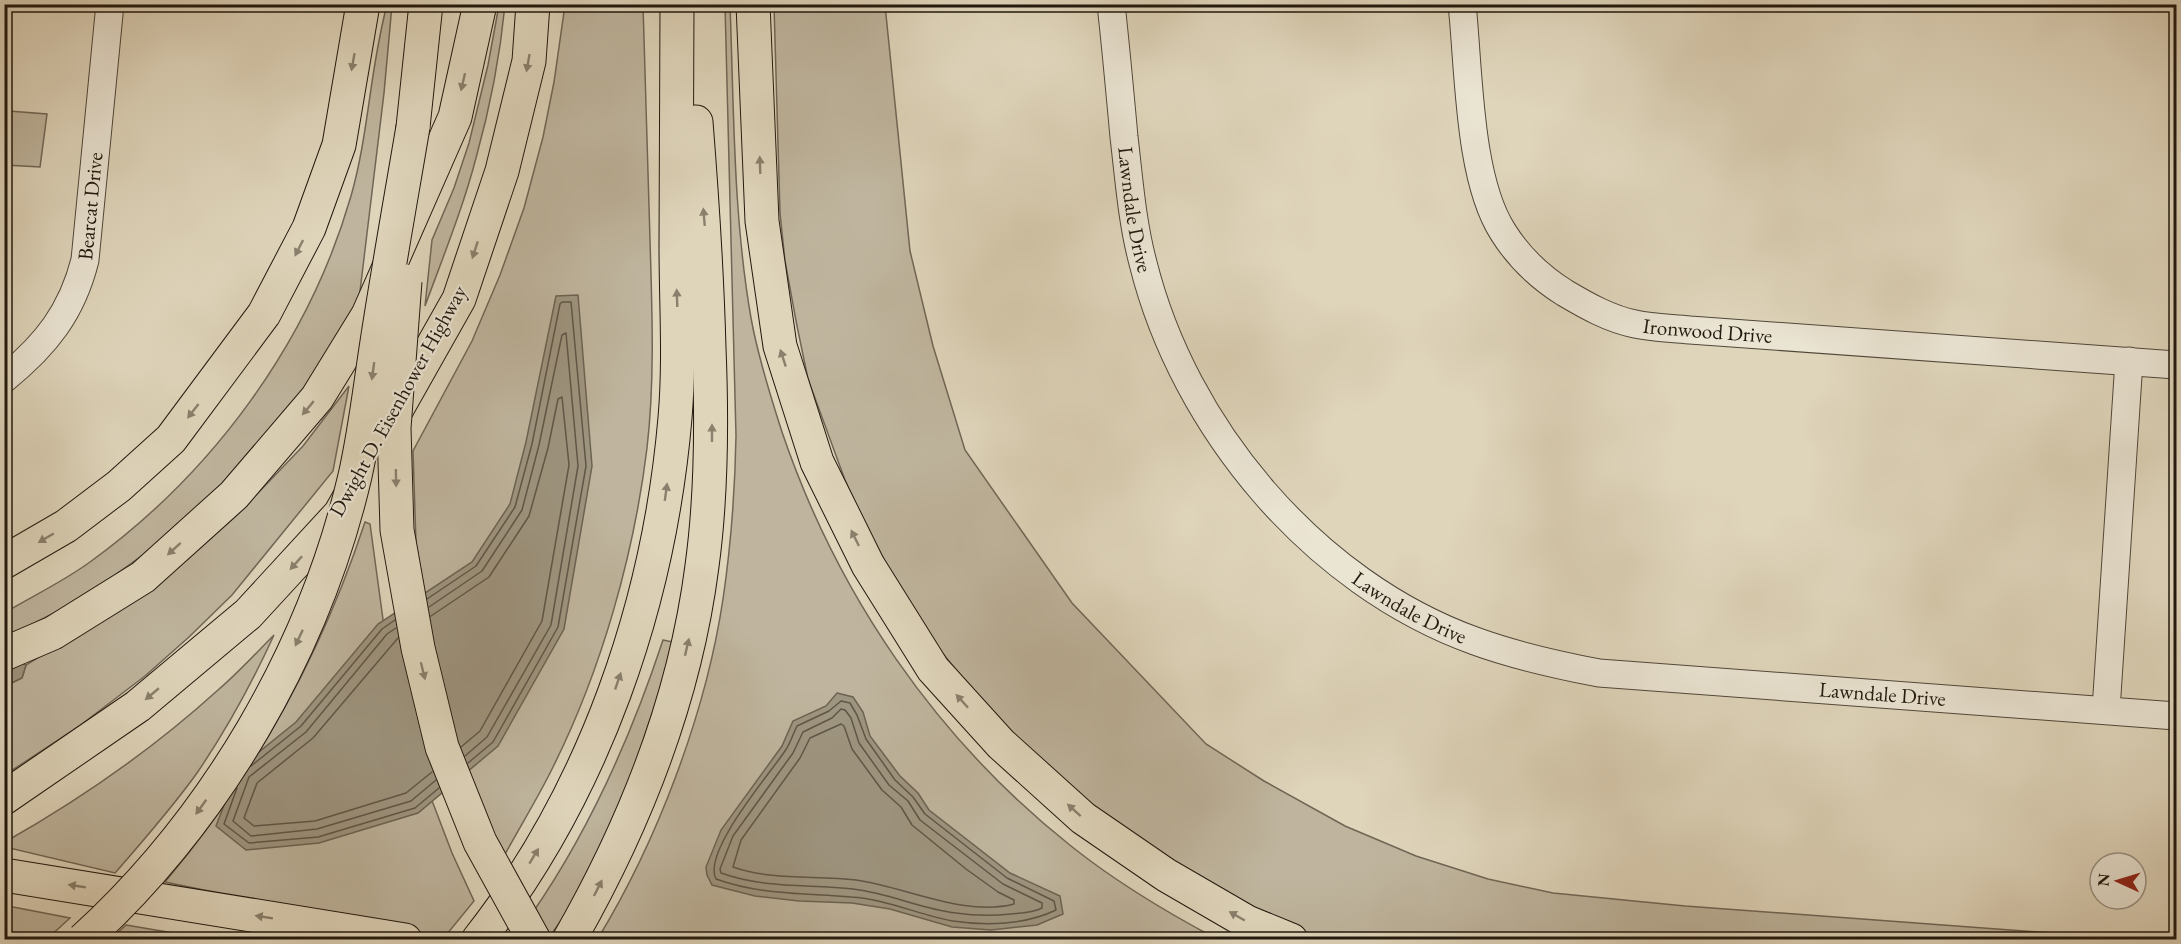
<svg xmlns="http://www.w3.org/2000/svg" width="2181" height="944" viewBox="0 0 2181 944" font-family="'EB Garamond',serif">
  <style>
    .green { fill: #bfb59e; stroke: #706656; stroke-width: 1.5 }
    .water { fill: #9e9580; stroke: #6c6352; stroke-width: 1.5 }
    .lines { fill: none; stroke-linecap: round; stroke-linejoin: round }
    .shore { stroke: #605647; stroke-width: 1.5 }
    .minor-casing { stroke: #504739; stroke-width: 29 }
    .motorway-casing { stroke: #21180e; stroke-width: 35 }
    .minor { stroke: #eae4d3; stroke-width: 27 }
    .motorway { stroke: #dfd5bb; stroke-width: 33 }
    .motorway-bridge-casing { stroke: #21180e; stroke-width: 35; stroke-linecap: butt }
    .motorway-bridge { stroke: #dfd5bb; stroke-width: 33 }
    .oneway { fill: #8a806d }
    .labels { text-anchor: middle; stroke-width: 4.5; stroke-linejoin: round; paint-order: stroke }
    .street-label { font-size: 21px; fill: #21180e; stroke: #eae4d3 }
  </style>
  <rect width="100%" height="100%" fill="#dfd5bb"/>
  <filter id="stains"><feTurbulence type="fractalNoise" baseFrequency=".00333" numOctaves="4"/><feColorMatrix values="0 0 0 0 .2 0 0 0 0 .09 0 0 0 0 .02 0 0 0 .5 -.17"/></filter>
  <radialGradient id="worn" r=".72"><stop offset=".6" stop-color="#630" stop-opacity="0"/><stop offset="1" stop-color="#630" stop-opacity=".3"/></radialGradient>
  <!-- green -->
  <g class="green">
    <path d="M 387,5 L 392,5 L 384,93 L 357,316 L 328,364 L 252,458 L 161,542 L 112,577 L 56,612 L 5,638 L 4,613 C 33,596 64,581 90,562 C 213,473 309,342 351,196 C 369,133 370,67 387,5 Z"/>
    <path d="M 499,5 L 505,5 C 500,56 490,108 476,158 C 463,208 443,257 425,306 L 432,240 L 454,188 L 469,143 L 488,65 Z"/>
    <path d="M 565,5 L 643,5 C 645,83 648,161 650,240 C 652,309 655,379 647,448 C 634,555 601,671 553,767 C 538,798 519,828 503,858 L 487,827 L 441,686 L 416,543 L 413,451 L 472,341 L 500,275 L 524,208 L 543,137 L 554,82 Z"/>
    <path d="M 725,5 L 730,5 C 734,109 733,215 751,318 C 758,357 770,395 782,432 C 837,594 936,739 1071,846 C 1116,882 1166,912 1217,939 L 597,940 C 657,842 706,713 723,599 C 731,545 735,491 736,436 Z"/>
    <path d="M 774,5 L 885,5 L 910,251 L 933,346 L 965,450 L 1072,603 L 1206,744 L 1264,781 L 1345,826 L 1416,856 L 1488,879 L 1553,893 L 1685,906 L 2134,939 L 1322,939 L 1261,915 L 1177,869 L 1056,778 L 978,697 L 940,650 L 897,583 L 865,525 L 845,480 L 808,379 L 797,326 L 785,261 L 780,213 Z"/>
    <path d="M 9,111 L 47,114 L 40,167 L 5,165 Z"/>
    <path d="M 349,386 L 333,471 L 232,595 L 189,637 L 145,676 L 78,727 L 5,775 L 5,686 L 22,678 L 26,665 L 145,591 L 188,559 L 237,515 L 303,446 Z"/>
    <path d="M 365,522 L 370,524 L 385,634 L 431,798 L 452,853 L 474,901 L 443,939 L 165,882 C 255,775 321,656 365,522 Z"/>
    <path d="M 274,635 C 252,683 227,729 197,773 C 172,808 143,841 115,873 L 5,847 L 5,842 C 81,799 153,749 218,690 C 238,673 256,653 274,635 Z"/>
    <path d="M 663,640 L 673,642 L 660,691 L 624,797 L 575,901 L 548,939 L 531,915 C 590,830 631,737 663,640 Z"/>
    <path d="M 5,905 L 13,907 L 70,918 L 47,939 L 5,939 Z"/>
    <path d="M 126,925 L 209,939 L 111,939 Z"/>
  </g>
  <!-- water -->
  <g class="water">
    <path d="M 578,295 L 592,466 L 564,629 L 498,746 L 418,813 L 319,843 L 246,850 L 216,826 L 238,769 L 296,722 L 378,624 L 472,562 L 510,504 L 526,442 L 556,296 Z"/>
    <path d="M 4,653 L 26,665 L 22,678 L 5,686 Z"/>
    <path d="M 837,693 L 853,697 L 863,712 L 870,736 L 900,776 L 918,793 L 929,810 L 1010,873 L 1060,896 L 1063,914 L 1037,925 L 991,930 L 952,927 L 890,909 L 852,903 L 799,901 L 755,896 L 712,885 L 707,875 L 706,867 L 721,830 L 782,746 L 793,721 L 826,706 Z"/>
  </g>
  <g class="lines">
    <!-- shore -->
    <g class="shore">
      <path d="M 427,599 L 476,566 L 515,507 L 532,444 L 560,304 L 562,302 L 571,302 L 586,466 L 558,627 L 493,742 L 468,763"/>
      <path d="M 429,607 L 482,571 L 522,510 L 539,445 L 562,335 L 566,333 L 578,466 L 551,625 L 487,737 L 465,756"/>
      <path d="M 431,616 L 489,577 L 529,516 L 548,448 L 558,399 L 562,397 L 569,465 L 542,621 L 480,731 L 461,747"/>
      <path d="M 396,628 L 387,634 L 306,732 L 249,777 L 233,821 L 251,836 L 317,829 L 411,801 L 436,780"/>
      <path d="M 398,638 L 313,738 L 257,783 L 244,818 L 254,826 L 315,821 L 406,793 L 432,772"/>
      <path d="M 841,701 L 850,703 L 857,715 L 866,739 L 895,780 L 913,797 L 925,814 L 1007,878 L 1054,901 L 1056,910 C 1025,925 986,926 953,921 C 919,915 886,899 851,897 C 805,893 760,895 716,879 C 702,852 769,775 785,751 C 790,744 793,734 797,726 L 829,711 Z"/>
      <path d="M 841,709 L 845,710 L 851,718 L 859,743 L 889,785 L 908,801 L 920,820 L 1003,884 L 1042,903 L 1042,908 C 1032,913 1022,913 1011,914 C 993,916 975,916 956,913 C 921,909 889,893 853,889 C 808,884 766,889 721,873 L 720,869 L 733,836 L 793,753 L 803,732 L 832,718 Z"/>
      <path d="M 841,724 L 844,726 L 852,749 L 882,790 L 901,807 L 912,825 L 966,869 L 998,892 L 1014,900 L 1014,904 C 965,917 906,887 856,880 C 815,875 773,881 733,867 L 741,840 L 800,758 L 810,738 Z"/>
      <path d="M 251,766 L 301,726 L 382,629 L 395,620"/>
      <path d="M 237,788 L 224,824 L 249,843 L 318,837 L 415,808 L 439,788"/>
    </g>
    <defs>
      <g id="minor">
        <path id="s1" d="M 1111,4 C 1116,49 1120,93 1124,137 C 1129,179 1132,222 1143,263 C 1184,428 1314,583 1475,641 C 1516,656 1557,665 1599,673 L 2176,716"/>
        <path id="s2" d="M 1462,4 C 1469,69 1468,178 1503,232 C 1518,256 1541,278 1565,293 C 1587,306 1610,319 1635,324 C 1653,328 1672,328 1690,330 L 2176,365"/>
        <path id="s3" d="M 4,379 C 46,345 72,312 85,260 L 110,4"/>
        <path d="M 2106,710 L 2129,361"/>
      </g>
      <g id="motorway">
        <path d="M 753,4 L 762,221 L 780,346 L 817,462 L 868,565 L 933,669 L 1001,744 L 1083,818 L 1166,875 L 1247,922 L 1291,940"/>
        <path d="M 413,127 L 426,4"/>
        <path d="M 393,416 L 459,299 L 502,171 L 529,61 L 533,4"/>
        <path d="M 4,562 L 66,526 L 119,486 L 171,439 L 264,314 L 309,228 L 339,145 L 363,4"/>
        <path d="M 4,654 L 53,633 L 143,577 L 234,495 L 317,398 L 368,315 L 455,117 L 480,4"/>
        <path d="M 4,798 L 138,706 L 248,614 L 340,514 L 349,498"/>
        <path d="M 4,875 L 405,940"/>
        <path d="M 478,940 C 595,791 659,604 675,418 C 680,360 676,303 676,246 C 676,165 677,85 677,4"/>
        <path d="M 569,940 C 636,823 685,699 702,566 C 712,493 712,421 709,348 C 707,273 702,197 696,122"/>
      </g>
    </defs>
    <!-- minor casing -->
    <use href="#minor" class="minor-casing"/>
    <!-- motorway casing -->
    <use href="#motorway" class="motorway-casing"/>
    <!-- minor -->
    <use href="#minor" class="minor"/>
    <!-- motorway -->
    <use href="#motorway" class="motorway"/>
    <defs>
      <g id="motorway-bridge">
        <path d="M 405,281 L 394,428 L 397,530 L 418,648 L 442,747 L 480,842 L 534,940"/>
        <path d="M 83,940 C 216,819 314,651 355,476 C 365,432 370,387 377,342 C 388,270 401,198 413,127"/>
      </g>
    </defs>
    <!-- motorway-bridge casing -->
    <use href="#motorway-bridge" class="motorway-bridge-casing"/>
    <!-- motorway-bridge -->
    <use href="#motorway-bridge" class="motorway-bridge"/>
  </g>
  <!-- one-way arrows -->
  <defs><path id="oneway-solid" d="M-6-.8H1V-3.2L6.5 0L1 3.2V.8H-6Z" transform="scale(1.5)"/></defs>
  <g class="oneway">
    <use href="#oneway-solid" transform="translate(353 62) rotate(100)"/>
    <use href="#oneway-solid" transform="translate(528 63) rotate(100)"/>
    <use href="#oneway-solid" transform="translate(463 82) rotate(103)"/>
    <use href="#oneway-solid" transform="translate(760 165) rotate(-92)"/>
    <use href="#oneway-solid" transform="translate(704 217) rotate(-95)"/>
    <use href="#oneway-solid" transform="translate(299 248) rotate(117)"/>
    <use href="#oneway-solid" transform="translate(475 250) rotate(108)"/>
    <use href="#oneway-solid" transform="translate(677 298) rotate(-92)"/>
    <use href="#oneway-solid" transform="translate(783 358) rotate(-108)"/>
    <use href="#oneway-solid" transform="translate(373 371) rotate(98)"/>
    <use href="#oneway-solid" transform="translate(308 408) rotate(130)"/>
    <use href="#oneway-solid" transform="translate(193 411) rotate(128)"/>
    <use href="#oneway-solid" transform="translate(712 433) rotate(-90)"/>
    <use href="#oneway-solid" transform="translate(396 478) rotate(89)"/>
    <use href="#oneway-solid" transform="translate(666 492) rotate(-82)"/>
    <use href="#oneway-solid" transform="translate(46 538) rotate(150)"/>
    <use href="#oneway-solid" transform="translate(855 538) rotate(-116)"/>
    <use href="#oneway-solid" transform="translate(174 549) rotate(138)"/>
    <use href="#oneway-solid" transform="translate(296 563) rotate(132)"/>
    <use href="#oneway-solid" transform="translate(299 638) rotate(115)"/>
    <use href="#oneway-solid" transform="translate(687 647) rotate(-77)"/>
    <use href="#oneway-solid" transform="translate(423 671) rotate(76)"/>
    <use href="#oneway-solid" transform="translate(618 681) rotate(-71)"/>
    <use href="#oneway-solid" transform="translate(152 694) rotate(140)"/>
    <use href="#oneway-solid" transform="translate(962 701) rotate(-132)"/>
    <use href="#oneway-solid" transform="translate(201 807) rotate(126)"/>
    <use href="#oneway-solid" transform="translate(1074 810) rotate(-138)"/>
    <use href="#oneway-solid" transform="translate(534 856) rotate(-59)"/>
    <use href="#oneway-solid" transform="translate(77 886) rotate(-171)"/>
    <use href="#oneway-solid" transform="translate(598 888) rotate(-63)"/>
    <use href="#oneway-solid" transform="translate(1237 916) rotate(-150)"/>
    <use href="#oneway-solid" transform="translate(264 917) rotate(-171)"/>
  </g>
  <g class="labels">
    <!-- street labels -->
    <g class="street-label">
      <text dy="7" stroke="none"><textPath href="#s3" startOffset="201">Bearcat Drive</textPath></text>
      <text dy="7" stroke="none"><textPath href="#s1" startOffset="207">Lawndale Drive</textPath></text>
      <text dy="7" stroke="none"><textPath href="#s2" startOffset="471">Ironwood Drive</textPath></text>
      <text transform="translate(398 401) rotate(-61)" y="7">Dwight D. Eisenhower Highway</text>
      <text dy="7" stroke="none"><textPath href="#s1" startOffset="710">Lawndale Drive</textPath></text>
      <text dy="7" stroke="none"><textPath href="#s1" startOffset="1196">Lawndale Drive</textPath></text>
    </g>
  </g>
  <!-- margin -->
  <rect width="2181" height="944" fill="none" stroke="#dfd5bb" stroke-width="24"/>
  <rect x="6" y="6" width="2169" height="932" fill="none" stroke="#21180e" stroke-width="3"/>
  <rect x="12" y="12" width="2157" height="920" fill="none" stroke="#21180e" stroke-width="1.5"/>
  <!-- north arrow -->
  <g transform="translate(2118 881) rotate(274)"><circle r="28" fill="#eae4d3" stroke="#9a9284" stroke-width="1.5"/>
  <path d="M0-4.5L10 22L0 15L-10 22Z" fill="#8f2418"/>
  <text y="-9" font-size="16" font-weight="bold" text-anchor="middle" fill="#21180e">N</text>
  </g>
  <rect width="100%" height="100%" filter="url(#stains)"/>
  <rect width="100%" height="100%" fill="url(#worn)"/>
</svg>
